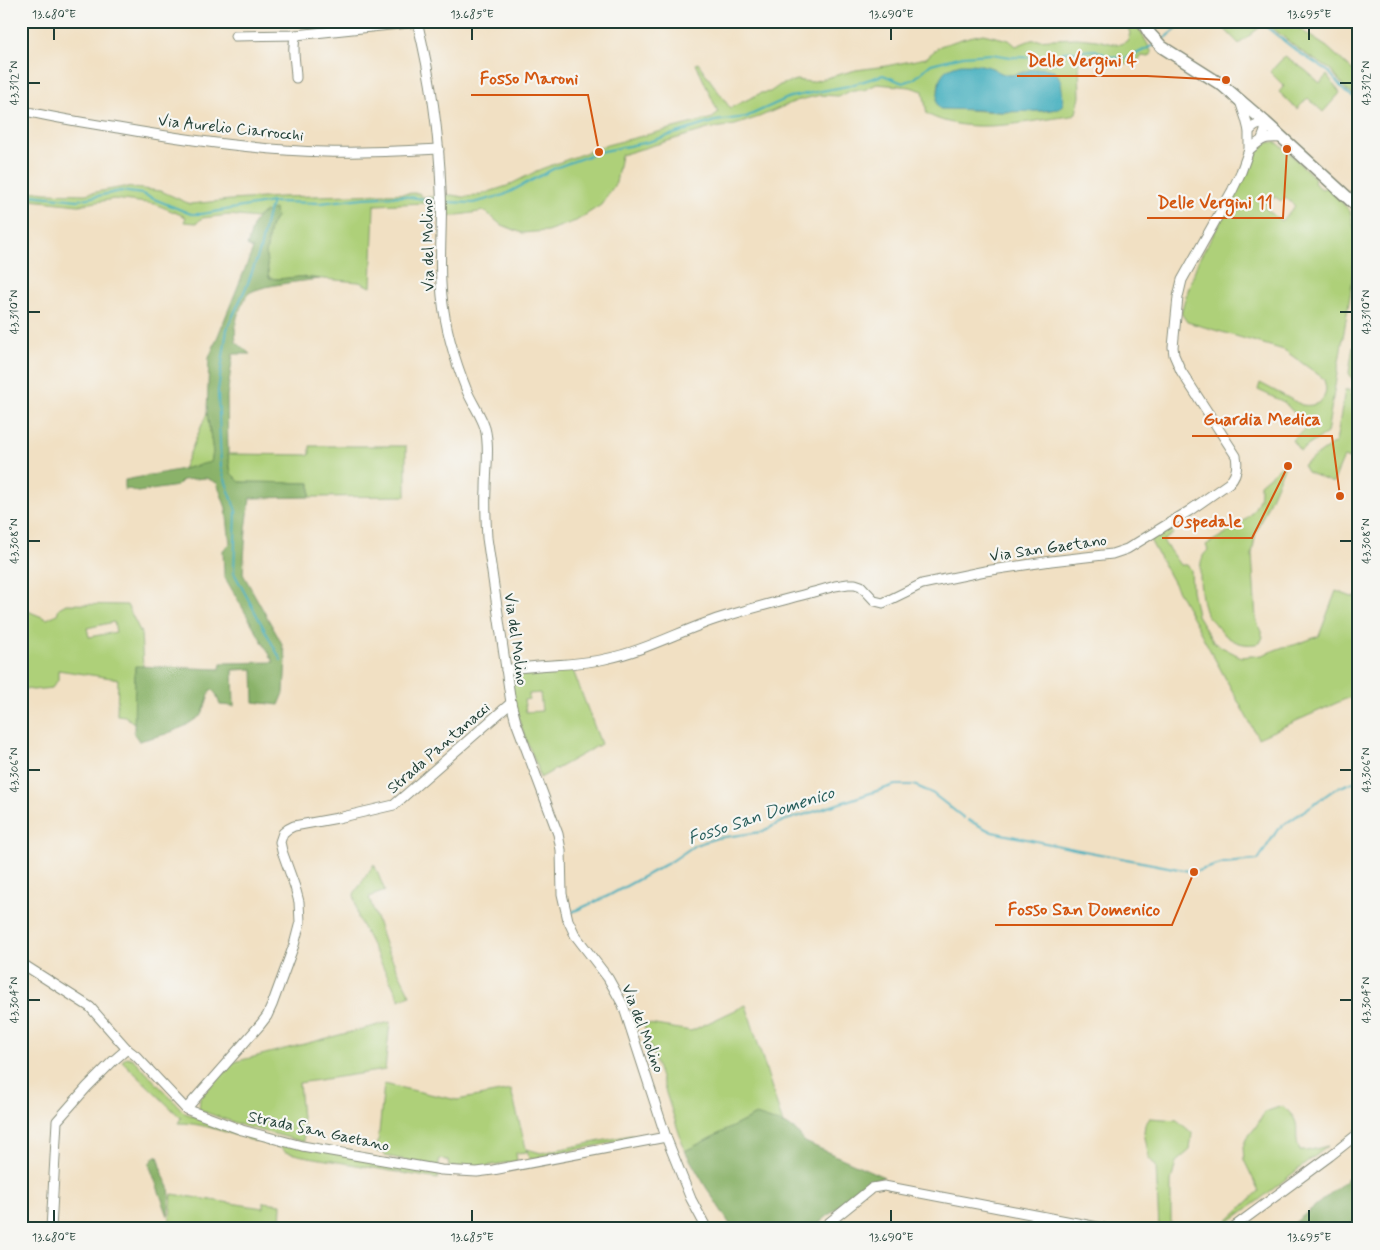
<svg xmlns="http://www.w3.org/2000/svg" width="1380" height="1250" viewBox="0 0 1380 1250" font-family="Mynerve,sans-serif">
  <style>
    .green { fill: #aed079; stroke: #668656; fill-rule: evenodd }
    .forest { fill: #8ab269; stroke: #54784e }
    .water { fill: #3fadbd; stroke: #2f7578 }
    .lines { fill: none; stroke-linecap: round; stroke-linejoin: round }
    .stream { stroke: #3fadbd; stroke-width: 2 }
    .minor-casing { stroke: #888e7c; stroke-width: 11 }
    .major-casing { stroke: #888e7c; stroke-width: 14 }
    .minor { stroke: #fff; stroke-width: 9 }
    .major { stroke: #fff; stroke-width: 11 }
    .ticks { fill: none; stroke: #1f3d34; stroke-width: 2 }
    .labels { text-anchor: middle; stroke-width: 4.5; stroke-linejoin: round; paint-order: stroke }
    .street-label { font-size: 16px; fill: #1f3d34; stroke: #f6f6f2 }
    .water-label { font-size: 18px; font-style: italic; fill: #295f5d; stroke: #f6f6f2 }
    .leader { fill: none; stroke: #d45610; stroke-width: 2 }
    .callout-dot { fill: #d45610; stroke: #f6f6f2; stroke-width: 2 }
    .callout-label { font-size: 18px; text-anchor: middle; font-weight: bold; fill: #d45610; stroke: #f6f6f2; stroke-width: 4.5; stroke-linejoin: round; paint-order: stroke }
    .neatline { fill: none; stroke: #1f3d34; stroke-width: 2 }
    .ticks-label { font-size: 12px; text-anchor: middle; fill: #1f3d34 }
  </style>
  <rect width="100%" height="100%" fill="#f6f6f2"/>
  <filter id="ink" filterUnits="userSpaceOnUse"><feTurbulence type="fractalNoise" baseFrequency=".02" numOctaves="2"/><feDisplacementMap in="SourceGraphic" scale="10" xChannelSelector="R" yChannelSelector="G"/><feConvolveMatrix kernelMatrix="1 2 1 2 8 2 1 2 1" color-interpolation-filters="sRGB"/></filter>
  <filter id="wash" filterUnits="userSpaceOnUse"><feTurbulence type="fractalNoise" baseFrequency=".0096" numOctaves="4" result="noise"/><feDisplacementMap in="SourceGraphic" scale="20" xChannelSelector="R" yChannelSelector="G"/><feGaussianBlur stdDeviation="1.12" result="paint"/><feColorMatrix in="noise" values="0 0 0 0 0 0 0 0 0 0 0 0 0 0 0 0 0 1.4 0 .05"/><feComposite in="paint" operator="in"/></filter>
  <g filter="url(#wash)">
    <rect width="100%" height="100%" fill="#f1e0c3"/>
    <!-- green -->
    <g class="green">
      <path d="M 1125,21 L 1135,21 C 1141,33 1147,42 1152,53 L 1149,57 L 1142,56 C 1128,73 1114,57 1097,56 C 1092,56 1086,57 1081,58 L 1079,62 L 1080,97 L 1076,113 L 1072,116 C 1026,121 970,137 927,114 L 923,91 L 910,87 L 877,84 L 864,90 L 853,90 L 839,96 L 820,95 L 796,101 L 759,117 L 735,125 L 708,129 L 621,155 L 616,183 L 601,205 L 576,221 L 547,231 L 522,233 L 500,224 L 485,211 L 452,216 L 438,212 L 435,206 L 427,203 L 374,205 L 371,287 L 359,282 L 300,277 L 278,279 L 269,278 L 266,255 L 270,227 L 276,217 L 264,212 L 256,218 L 230,215 L 202,218 L 197,223 L 184,222 L 186,217 L 155,204 L 114,199 L 79,205 L 21,199 L 21,190 L 46,193 L 85,194 L 124,187 L 161,191 L 190,204 L 231,200 L 281,197 L 419,193 L 422,197 L 436,197 L 439,195 L 452,195 L 463,197 L 476,196 L 507,186 L 541,169 L 607,145 L 713,118 L 718,112 L 696,64 L 698,63 L 730,108 L 761,93 L 770,92 L 780,85 L 796,80 L 811,82 L 856,70 L 886,66 L 926,58 L 940,46 L 965,38 L 983,34 L 1009,40 L 1016,46 L 1031,40 L 1077,38 L 1097,40 L 1114,44 L 1122,44 L 1128,40 L 1130,33 ZM 992,68 C 997,71 1001,74 1007,75 C 1016,75 1035,69 1045,68 L 1058,109 L 1042,111 L 999,112 L 967,110 L 938,91 L 939,82 Z"/>
      <path d="M 1217,21 L 1255,21 L 1260,27 L 1239,44 Z"/>
      <path d="M 1264,21 L 1287,21 L 1327,47 L 1359,76 L 1359,97 L 1347,91 L 1331,70 L 1299,50 Z"/>
      <path d="M 1285,56 L 1305,70 L 1320,83 L 1327,75 L 1340,93 L 1323,112 L 1308,98 L 1297,109 L 1279,92 L 1284,86 L 1270,72 Z"/>
      <path d="M 1270,142 L 1277,143 L 1283,147 L 1315,178 L 1314,183 L 1322,189 L 1327,187 L 1350,211 L 1356,237 L 1351,290 L 1327,433 L 1300,451 L 1292,440 L 1307,427 L 1284,402 L 1258,390 L 1260,383 L 1302,405 C 1321,408 1331,395 1323,378 L 1284,350 L 1187,322 L 1181,313 L 1184,302 L 1198,261 L 1228,209 L 1263,144 ZM 1275,197 L 1281,201 L 1285,197 L 1295,206 L 1281,221 L 1264,207 L 1271,199 L 1272,200 Z"/>
      <path d="M 1353,346 L 1359,351 L 1359,391 L 1349,373 Z"/>
      <path d="M 1345,390 L 1349,390 L 1359,410 L 1359,463 L 1344,457 L 1333,483 L 1307,472 L 1303,465 L 1336,442 Z"/>
      <path d="M 207,413 L 213,452 L 211,463 L 183,469 Z"/>
      <path d="M 310,446 L 406,446 L 406,496 L 310,497 L 310,483 L 240,482 L 231,473 L 228,454 L 310,455 Z"/>
      <path d="M 1287,461 L 1256,532 L 1252,554 L 1256,619 L 1263,637 L 1260,643 C 1240,648 1226,639 1214,623 C 1211,620 1208,617 1206,614 C 1201,602 1197,568 1203,556 C 1204,554 1206,552 1208,550 L 1206,545 C 1225,533 1251,522 1259,499 C 1260,495 1260,489 1260,484 Z"/>
      <path d="M 1169,528 L 1173,534 L 1163,541 L 1180,565 L 1187,565 L 1191,569 L 1192,590 L 1197,615 L 1214,643 L 1241,657 L 1262,655 L 1283,647 L 1294,645 L 1319,636 L 1336,591 L 1352,597 L 1359,597 L 1359,693 L 1258,738 L 1150,540 Z"/>
      <path d="M 21,601 L 30,612 L 47,619 L 57,614 L 59,608 L 66,604 L 127,605 L 141,633 L 143,667 L 135,667 L 135,724 L 125,716 L 117,715 L 118,679 L 58,670 L 58,680 L 52,688 L 33,690 L 21,688 ZM 114,622 L 116,632 L 89,637 L 87,628 Z"/>
      <path d="M 571,665 L 601,744 L 540,778 L 537,765 L 536,764 C 525,736 509,703 513,672 L 550,668 L 552,673 L 555,672 L 554,666 ZM 540,693 L 542,711 L 526,712 L 524,700 L 529,699 L 529,694 Z"/>
      <path d="M 374,864 L 385,891 L 369,897 L 386,947 L 410,995 L 400,1000 L 358,918 L 354,894 Z"/>
      <path d="M 746,1005 L 783,1124 L 756,1115 L 685,1151 L 643,1023 L 691,1031 Z"/>
      <path d="M 390,1022 L 385,1070 L 299,1083 L 304,1142 L 244,1126 L 199,1110 L 200,1097 L 234,1062 Z"/>
      <path d="M 127,1057 L 133,1059 L 185,1113 L 237,1131 L 235,1135 C 216,1129 198,1123 178,1123 L 181,1118 L 122,1061 Z"/>
      <path d="M 384,1084 L 457,1100 L 511,1090 L 527,1152 L 516,1153 L 517,1161 L 481,1167 L 449,1167 L 448,1160 L 440,1159 L 438,1166 L 385,1156 L 385,1153 L 377,1152 Z"/>
      <path d="M 1282,1106 C 1306,1124 1291,1130 1300,1151 L 1306,1151 L 1328,1146 L 1259,1200 L 1219,1229 L 1259,1191 L 1244,1160 L 1243,1147 L 1246,1139 L 1255,1128 L 1265,1112 Z"/>
      <path d="M 1150,1118 L 1177,1120 L 1192,1133 L 1190,1150 L 1176,1162 L 1171,1182 L 1171,1229 L 1159,1229 L 1156,1166 L 1149,1158 L 1144,1132 L 1145,1125 Z"/>
      <path d="M 246,1133 L 439,1172 L 438,1179 L 303,1156 L 285,1152 L 282,1148 L 247,1139 L 245,1137 Z"/>
      <path d="M 631,1135 L 636,1138 L 529,1159 L 527,1149 L 541,1153 Z"/>
      <path d="M 172,1194 L 263,1208 L 263,1202 L 281,1204 L 280,1229 L 169,1229 Z"/>
    </g>
    <!-- forest -->
    <g class="forest">
      <path d="M 275,209 L 276,217 L 270,227 L 266,255 L 269,278 L 278,279 L 300,277 L 320,279 C 305,281 258,285 248,294 C 246,296 245,299 244,301 C 236,315 234,327 236,342 L 250,354 L 233,354 L 227,396 L 228,454 L 231,473 L 240,482 L 310,483 L 310,497 L 250,498 L 246,530 L 243,574 L 281,642 L 286,657 L 284,693 L 279,705 L 254,702 L 253,669 L 233,670 L 234,706 L 220,705 L 216,694 L 211,689 L 202,715 L 185,726 L 166,734 L 139,741 L 134,734 L 135,666 L 220,669 L 221,663 L 274,662 L 224,576 L 223,550 L 230,544 L 226,508 L 217,483 L 206,478 L 183,480 L 177,486 L 138,492 L 129,489 L 125,490 L 125,480 L 183,469 L 211,462 L 213,452 L 207,413 L 209,358 L 253,249 L 247,246 C 254,226 251,214 275,209 Z"/>
      <path d="M 756,1115 L 783,1124 L 794,1129 L 805,1142 L 884,1177 L 868,1182 L 812,1229 L 733,1229 L 706,1187 L 685,1151 Z"/>
      <path d="M 155,1156 L 158,1156 L 164,1177 L 169,1187 L 170,1197 L 168,1216 L 149,1164 Z"/>
      <path d="M 1359,1170 L 1359,1209 L 1352,1222 L 1357,1229 L 1287,1229 Z"/>
    </g>
    <!-- water -->
    <path class="water" d="M 961,64 C 972,64 982,64 992,68 C 998,71 1003,75 1010,75 C 1016,75 1023,72 1029,70 C 1060,63 1062,77 1063,104 L 1059,109 L 1042,111 L 999,112 L 979,110 L 940,109 C 935,104 937,100 938,93 C 940,75 941,69 961,64 Z"/>
    <g class="lines">
      <!-- stream -->
      <g class="stream">
        <path d="M 1259,21 L 1298,52 L 1329,72 L 1345,92 L 1359,100"/>
        <path d="M 1163,40 L 1187,21"/>
        <path d="M 21,194 L 78,200 L 121,191 L 142,194 L 191,214 L 202,214 L 272,202 L 321,203 L 363,198 L 402,196 L 439,201"/>
        <path d="M 272,202 L 267,216 L 260,250 L 248,283 L 227,329 L 218,391 L 221,468 L 236,511 L 234,573 L 281,660"/>
        <path d="M 444,202 L 473,203 L 504,195 L 555,168 L 599,152 L 648,142 L 715,121 L 746,117 L 790,97 L 848,86 L 883,75 L 903,83 L 914,79 L 931,64 L 963,56 L 992,54 L 1010,57 L 1053,58 L 1064,52 L 1095,50 L 1108,56 L 1118,58 L 1126,58 L 1132,56 L 1154,45"/>
        <path d="M 968,820 L 992,832 L 1079,850 L 1194,872 L 1224,863 L 1258,860 L 1278,829 L 1335,789 L 1359,780"/>
        <path d="M 570,913 L 608,896 L 672,861 L 695,845 L 717,838 L 761,832 L 783,821 L 813,812 L 895,785 L 914,785 L 932,793 L 964,818"/>
      </g>
    </g>
  </g>
  <g filter="url(#ink)">
    <g class="lines">
      <defs>
        <g id="minor">
          <path d="M 417,21 C 431,77 439,133 441,190 C 443,225 438,261 442,296 C 445,327 455,361 467,391 C 472,403 481,415 485,428 C 490,447 486,469 486,489 C 485,505 486,521 487,538 L 511,703 L 516,722 L 558,834 L 561,850 L 562,894 L 568,920 L 575,935 L 608,978 L 623,1005 L 666,1137 L 691,1199 L 707,1229"/>
          <path d="M 296,35 C 291,48 296,64 296,78"/>
          <path d="M 235,36 L 296,35 L 418,22"/>
          <path d="M 21,110 C 53,118 86,123 118,128 C 186,140 256,150 325,152 C 363,153 401,151 439,149"/>
          <path d="M 1249,131 L 1255,126 L 1265,122 L 1265,131 L 1262,139"/>
          <path d="M 1249,150 C 1263,138 1264,137 1282,138"/>
          <path d="M 506,670 C 539,664 573,666 605,659 C 645,651 682,630 720,618 C 758,606 797,597 835,586 L 848,584 L 855,584 L 861,586 L 875,601 L 883,603 L 922,584 L 985,571 L 1051,561 L 1112,554 L 1127,549 L 1189,511 L 1229,483 C 1236,476 1238,466 1236,456 L 1181,371 L 1174,355 L 1173,347 L 1178,297 L 1182,280 L 1232,191 L 1241,172 L 1249,150 L 1249,131 L 1246,119 L 1240,101"/>
          <path d="M 21,963 L 90,1007 L 127,1049 L 136,1056 L 186,1109 L 242,1130 L 302,1146 L 441,1170 L 477,1172 L 493,1170 L 666,1137"/>
          <path d="M 186,1109 L 260,1025 L 267,1016 L 272,1005 L 294,945 L 300,922 L 299,902 L 295,887 L 282,851 L 280,842 L 283,833 L 288,829 L 294,826 L 338,818 L 394,805 L 511,703"/>
          <path d="M 51,1229 L 57,1121 L 87,1087 L 113,1061 L 127,1049"/>
          <path d="M 821,1229 L 872,1188 L 884,1186 L 1108,1229"/>
          <path d="M 1231,1229 L 1330,1156 L 1359,1133"/>
        </g>
        <path id="major" d="M 1142,21 L 1150,34 L 1162,47 L 1222,85 L 1265,122 L 1359,208"/>
      </defs>
      <!-- minor casing -->
      <use href="#minor" class="minor-casing"/>
      <!-- major casing -->
      <use href="#major" class="major-casing"/>
      <!-- minor -->
      <use href="#minor" class="minor"/>
      <!-- major -->
      <use href="#major" class="major"/>
    </g>
  </g>
  <!-- ticks -->
  <path class="ticks" d="M 54,28 L 54,40M 472,28 L 472,40M 891,28 L 891,40M 1309,28 L 1309,40M 28,83 L 40,83M 1340,83 L 1352,83M 28,312 L 40,312M 1340,312 L 1352,312M 28,541 L 40,541M 1340,541 L 1352,541M 28,770 L 40,770M 1340,770 L 1352,770M 28,1000 L 40,1000M 1340,1000 L 1352,1000M 54,1210 L 54,1222M 472,1210 L 472,1222M 891,1210 L 891,1222M 1309,1210 L 1309,1222"/>
  <g class="labels">
    <!-- street labels -->
    <g class="street-label">
      <text transform="translate(231 127) rotate(6)" y="6">Via Aurelio Ciarrocchi</text>
      <text transform="translate(427 245) rotate(-91)" y="6">Via del Molino</text>
      <text transform="translate(1048 547) rotate(-8)" y="6">Via San Gaetano</text>
      <text transform="translate(517 639) rotate(82)" y="6">Via del Molino</text>
      <text transform="translate(438 747) rotate(-41)" y="6">Strada Pantanacci</text>
      <text transform="translate(644 1028) rotate(69)" y="6">Via del Molino</text>
      <text transform="translate(319 1130) rotate(12)" y="6">Strada San Gaetano</text>
    </g>
    <!-- water labels -->
    <g class="water-label">
      <text transform="translate(761 815) rotate(-18)" y="6">Fosso San Domenico</text>
    </g>
  </g>
  <!-- callouts -->
  <path class="leader" d="M1226 80L1147 76H1017M599 152L588 95H471M1287 149L1283 218H1147M1340 496L1332 436H1192M1288 466L1252 538H1162M1194 872L1172 925H995"/>
  <g class="callout-dot">
    <circle cx="1226" cy="80" r="5"/>
    <circle cx="599" cy="152" r="5"/>
    <circle cx="1287" cy="149" r="5"/>
    <circle cx="1340" cy="496" r="5"/>
    <circle cx="1288" cy="466" r="5"/>
    <circle cx="1194" cy="872" r="5"/>
  </g>
  <g class="callout-label">
    <text x="1082" y="66">Delle Vergini 4</text>
    <text x="529" y="84">Fosso Maroni</text>
    <text x="1215" y="208">Delle Vergini 11</text>
    <text x="1262" y="425">Guardia Medica</text>
    <text x="1207" y="527">Ospedale</text>
    <text x="1084" y="915">Fosso San Domenico</text>
  </g>
  <!-- margin -->
  <rect width="1380" height="1250" fill="none" stroke="#f6f6f2" stroke-width="55"/>
  <rect x="28" y="28" width="1324" height="1194" class="neatline"/>
  <g class="ticks-label">
    <text x="54" y="18">13.680°E</text>
    <text x="472" y="18">13.685°E</text>
    <text x="891" y="18">13.690°E</text>
    <text x="1309" y="18">13.695°E</text>
    <text transform="translate(14 83) rotate(-90)" y="4">43.312°N</text>
    <text transform="translate(1366 83) rotate(-90)" y="4">43.312°N</text>
    <text transform="translate(14 312) rotate(-90)" y="4">43.310°N</text>
    <text transform="translate(1366 312) rotate(-90)" y="4">43.310°N</text>
    <text transform="translate(14 541) rotate(-90)" y="4">43.308°N</text>
    <text transform="translate(1366 541) rotate(-90)" y="4">43.308°N</text>
    <text transform="translate(14 770) rotate(-90)" y="4">43.306°N</text>
    <text transform="translate(1366 770) rotate(-90)" y="4">43.306°N</text>
    <text transform="translate(14 1000) rotate(-90)" y="4">43.304°N</text>
    <text transform="translate(1366 1000) rotate(-90)" y="4">43.304°N</text>
    <text x="54" y="1241">13.680°E</text>
    <text x="472" y="1241">13.685°E</text>
    <text x="891" y="1241">13.690°E</text>
    <text x="1309" y="1241">13.695°E</text>
  </g>
</svg>
